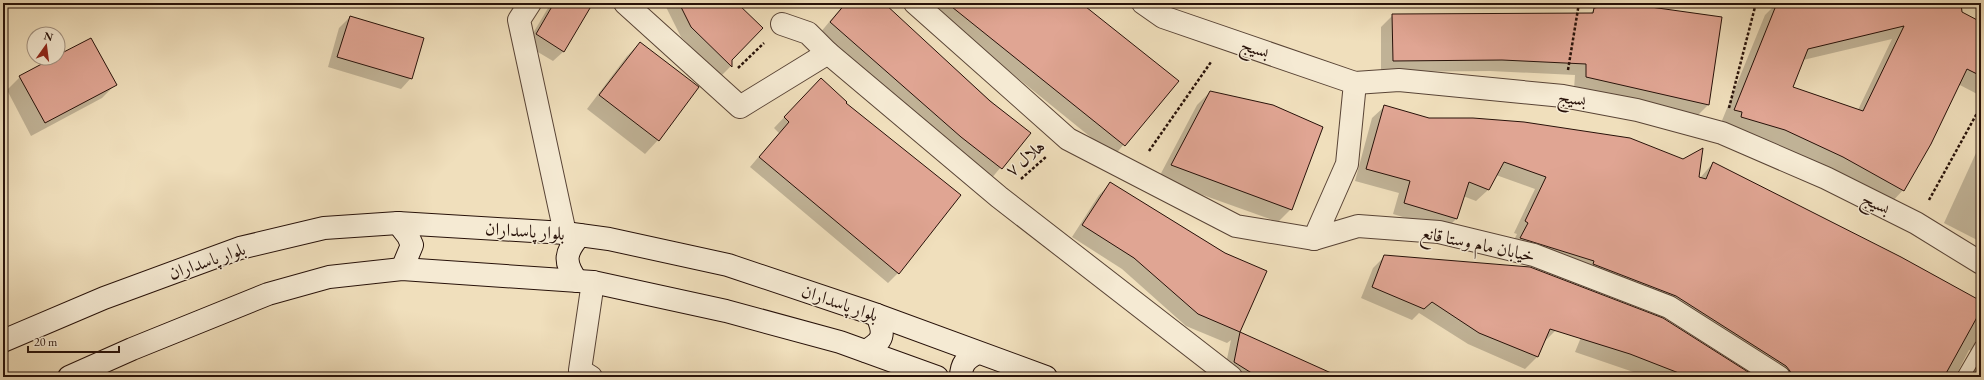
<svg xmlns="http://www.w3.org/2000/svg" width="1984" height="380" viewBox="0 0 1984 380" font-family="'EB Garamond',Amiri,serif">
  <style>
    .shadow { fill: #0003; fill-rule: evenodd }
    .building { fill: #e0a593; stroke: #271109; fill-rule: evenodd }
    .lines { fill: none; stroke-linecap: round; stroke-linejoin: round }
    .service-casing { stroke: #594436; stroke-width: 14 }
    .minor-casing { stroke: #594436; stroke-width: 24 }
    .tertiary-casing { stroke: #594436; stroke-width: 24 }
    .secondary-casing { stroke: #271109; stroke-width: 24 }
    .path { stroke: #271109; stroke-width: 2.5; stroke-dasharray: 3 2; stroke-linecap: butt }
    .service { stroke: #f5ead3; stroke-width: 12 }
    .minor { stroke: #f5ead3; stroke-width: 22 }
    .tertiary { stroke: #f5ead3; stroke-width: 22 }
    .secondary { stroke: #f5ead3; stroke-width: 22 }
    .labels { text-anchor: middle; stroke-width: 3; stroke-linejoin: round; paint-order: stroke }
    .street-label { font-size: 18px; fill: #271109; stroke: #f5ead3 }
  </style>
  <rect width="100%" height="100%" fill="#f0dfbc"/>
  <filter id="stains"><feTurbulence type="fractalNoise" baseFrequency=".005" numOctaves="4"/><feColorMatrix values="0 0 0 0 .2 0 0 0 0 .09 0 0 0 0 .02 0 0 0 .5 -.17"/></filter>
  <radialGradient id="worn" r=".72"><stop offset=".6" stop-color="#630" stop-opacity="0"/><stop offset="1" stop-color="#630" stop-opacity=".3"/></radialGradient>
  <!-- shadow -->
  <g class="shadow">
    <path d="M 551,3 L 589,3 L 564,51 L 553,61 L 526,45 Z"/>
    <path d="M 664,3 L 737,3 L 731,66 L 721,76 L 681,37 Z"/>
    <path d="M 845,3 L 882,3 L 1010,118 L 1029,133 L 991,179 L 820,33 Z"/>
    <path d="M 925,3 L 1078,3 L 1177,81 L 1114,156 Z"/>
    <path d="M 1777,3 L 1940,3 L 1981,24 L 1981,96 L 1958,84 L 1903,190 L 1890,204 L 1721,123 L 1765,15 ZM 1892,39 L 1858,110 L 1792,87 L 1803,60 Z"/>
    <path d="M 1594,9 L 1709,104 L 1697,116 L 1574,89 L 1575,75 L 1490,71 L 1381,72 L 1381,27 L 1393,15 L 1590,14 Z"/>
    <path d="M 350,17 L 411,78 L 401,89 L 328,67 L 339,28 Z"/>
    <path d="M 640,43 L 658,140 L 645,154 L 587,109 L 627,56 Z"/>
    <path d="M 58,57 L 115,85 L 102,98 L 31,136 L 7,90 L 20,77 Z"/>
    <path d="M 810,90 L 845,103 L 960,195 L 898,273 L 888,283 L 750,167 L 779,133 L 774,128 Z"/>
    <path d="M 1210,92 L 1291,209 L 1278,222 L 1158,179 L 1197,105 Z"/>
    <path d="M 1384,107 L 1429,119 L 1700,178 L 1713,163 L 1981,303 L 1981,377 L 1968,377 L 1974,351 L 1969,350 L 1955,377 L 1773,377 L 1664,308 L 1509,250 L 1517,234 L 1514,233 L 1535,189 L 1496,175 L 1488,190 L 1476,201 L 1463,196 L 1456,219 L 1445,230 L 1393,214 L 1399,193 L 1355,181 L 1372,118 Z"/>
    <path d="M 1981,142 L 1981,242 L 1944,223 Z"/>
    <path d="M 1111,183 L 1225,253 L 1265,271 L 1239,332 L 1332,377 L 1230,377 L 1224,373 L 1231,340 L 1227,343 L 1186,326 L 1122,269 L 1072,237 L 1099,195 Z"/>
    <path d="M 1385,256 L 1754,377 L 1648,377 L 1575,352 L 1584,330 L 1556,330 L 1544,342 L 1537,357 L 1525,369 L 1468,344 L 1419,313 L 1412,320 L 1361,298 L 1373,268 Z"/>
    <path d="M 1459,374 L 1464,377 L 1456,377 Z"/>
  </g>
  <!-- building -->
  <g class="building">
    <path d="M 554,3 L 593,3 L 564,52 L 536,34 Z"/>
    <path d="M 679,3 L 737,3 L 763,28 L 732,60 L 732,67 L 691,27 Z"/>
    <path d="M 846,3 L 884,3 L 990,101 L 1031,133 L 1002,169 L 961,137 L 830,22 Z"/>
    <path d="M 947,3 L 1081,3 L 1179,81 L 1125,146 Z"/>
    <path d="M 1622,3 L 1722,17 L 1709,105 L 1586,77 L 1586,64 L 1502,60 L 1393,61 L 1392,14 L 1593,13 L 1594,8 Z"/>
    <path d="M 1777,3 L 1961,3 L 1962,12 L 1981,22 L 1981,76 L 1967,69 L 1931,144 L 1904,191 L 1843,157 L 1785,130 L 1741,117 L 1742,112 L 1734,110 ZM 1904,26 L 1863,111 L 1793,87 L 1808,49 Z"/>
    <path d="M 350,16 L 424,38 L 412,79 L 337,57 Z"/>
    <path d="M 91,38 L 117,85 L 45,123 L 19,76 L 53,58 L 58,58 L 58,55 Z"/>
    <path d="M 640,42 L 699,87 L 659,141 L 599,95 Z"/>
    <path d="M 821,78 L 847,102 L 846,103 L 961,195 L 899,274 L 759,157 L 789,122 L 784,117 Z"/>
    <path d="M 1210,91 L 1273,105 L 1323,127 L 1292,210 L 1171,165 Z"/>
    <path d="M 1384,105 L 1429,118 L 1473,118 L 1524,122 L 1630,138 L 1683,159 L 1703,148 L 1699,177 L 1706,179 L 1713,162 L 1901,257 L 1981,301 L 1981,310 L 1944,377 L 1791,377 L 1790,371 L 1786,366 L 1676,296 L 1593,264 L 1594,261 L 1520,238 L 1528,223 L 1525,221 L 1546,177 L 1504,162 L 1489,190 L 1469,182 L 1457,219 L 1404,203 L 1410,181 L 1366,169 Z"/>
    <path d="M 1110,182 L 1225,253 L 1267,271 L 1240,332 L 1198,314 L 1134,258 L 1082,225 Z"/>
    <path d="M 1384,255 L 1530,267 L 1663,318 L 1756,377 L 1689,377 L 1630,354 L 1550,329 L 1538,357 L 1479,333 L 1432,302 L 1424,309 L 1372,287 Z"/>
    <path d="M 1240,332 L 1340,377 L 1258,377 L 1234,362 Z"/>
  </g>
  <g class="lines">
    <defs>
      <path id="service" d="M 1963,377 L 1981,346"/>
      <g id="minor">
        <path d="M 530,3 L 519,20 L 565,233"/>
        <path d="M 625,3 L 740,107 L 828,53"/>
        <path d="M 915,3 L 1068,139 L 1236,226 L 1314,239"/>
        <path d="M 782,24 L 808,33 L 828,53 L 999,197 L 1231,377"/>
        <path d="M 1355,83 L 1347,164 L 1314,239 L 1358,226 L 1439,232 L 1534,255 L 1669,307 L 1779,377"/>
        <path d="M 591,377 L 580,370 L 593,282"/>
      </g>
      <path id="tertiary" d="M 1143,3 L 1163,17 L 1355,83 L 1399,80 L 1563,96 L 1637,110 L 1722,133 L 1826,178 L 1916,223 L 1981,263"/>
      <g id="secondary">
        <path d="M 398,223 L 408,236 L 412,245 L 402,269"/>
        <path d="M 577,281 C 563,262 565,252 580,235"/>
        <path d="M 3,341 L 104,298 L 240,248 L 324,228 L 398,223 L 565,233 L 609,239 L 728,265 L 877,315 L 1046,377"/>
        <path d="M 866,351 C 884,340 885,335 877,315"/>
        <path d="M 69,377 L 132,349 L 268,294 L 329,277 L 402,269 L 593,282 L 726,311 L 840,342 L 937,377"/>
        <path d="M 961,377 C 961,364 966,359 977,353"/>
      </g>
    </defs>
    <!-- service casing -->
    <use href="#service" class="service-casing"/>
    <!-- minor casing -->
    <use href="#minor" class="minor-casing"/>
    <!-- tertiary casing -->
    <use href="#tertiary" class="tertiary-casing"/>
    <!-- secondary casing -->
    <use href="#secondary" class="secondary-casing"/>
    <!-- path -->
    <g class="path">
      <path d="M 738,68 L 764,43"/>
      <path d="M 1568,70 L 1579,3"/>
      <path d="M 1729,108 L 1756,3"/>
      <path d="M 1149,151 L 1211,62"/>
      <path d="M 1021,179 L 1047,156"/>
      <path d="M 1929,200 L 1981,106"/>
    </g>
    <!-- service -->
    <use href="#service" class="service"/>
    <!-- minor -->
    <use href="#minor" class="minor"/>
    <!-- tertiary -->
    <use href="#tertiary" class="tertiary"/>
    <!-- secondary -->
    <use href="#secondary" class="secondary"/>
  </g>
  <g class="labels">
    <!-- street labels -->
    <g class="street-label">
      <text transform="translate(1255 48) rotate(19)" y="6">بسیج</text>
      <text transform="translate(1572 98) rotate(9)" y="6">بسیج</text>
      <text transform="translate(1025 158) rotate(-40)" y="6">هلال ۷</text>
      <text transform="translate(1876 203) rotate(26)" y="6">بسیج</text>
      <text transform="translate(525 231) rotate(4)" y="6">بلوار پاسداران</text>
      <text transform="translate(1478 244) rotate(12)" y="6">خیابان مام وستا قانع</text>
      <text transform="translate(207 261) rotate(-19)" y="6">بلوار پاسداران</text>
      <text transform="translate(840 303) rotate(19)" y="6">بلوار پاسداران</text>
    </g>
  </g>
  <!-- margin -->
  <rect width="1984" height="380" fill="none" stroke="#f0dfbc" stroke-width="16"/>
  <rect x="4" y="4" width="1976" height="372" fill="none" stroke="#271109" stroke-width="2"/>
  <rect x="8" y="8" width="1968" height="364" fill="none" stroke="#271109"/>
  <!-- north arrow -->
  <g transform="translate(46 46) rotate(14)"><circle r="19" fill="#f5ead3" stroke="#a39382"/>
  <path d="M0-3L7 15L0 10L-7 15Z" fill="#8f2418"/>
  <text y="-6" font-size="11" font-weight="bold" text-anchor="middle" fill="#271109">N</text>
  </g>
  <!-- scale -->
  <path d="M28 346v6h91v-6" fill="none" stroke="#271109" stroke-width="2"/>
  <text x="34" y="346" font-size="12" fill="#271109" stroke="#f5ead3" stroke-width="3" paint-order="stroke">20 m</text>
  <rect width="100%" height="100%" filter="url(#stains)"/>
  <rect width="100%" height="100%" fill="url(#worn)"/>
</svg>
